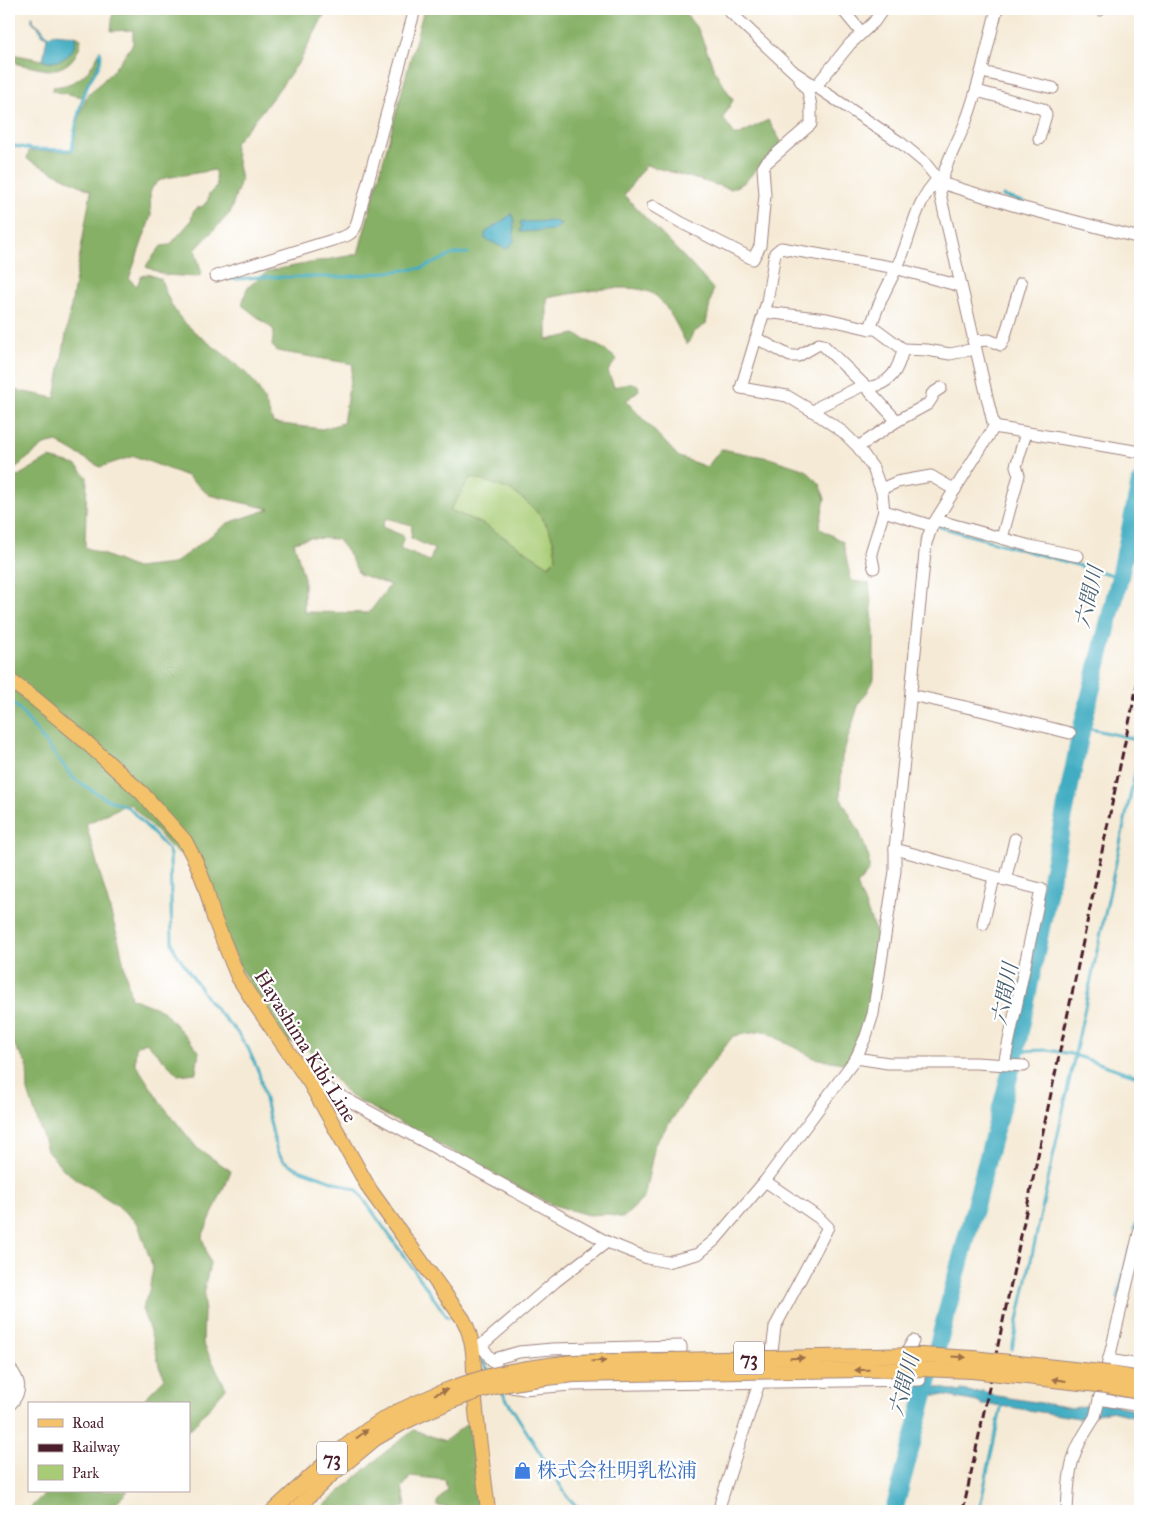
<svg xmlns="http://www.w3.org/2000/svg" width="1149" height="1520" viewBox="0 0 1149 1520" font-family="'IM FELL Great Primer','Noto Serif JP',serif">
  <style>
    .green { fill: #a8cc75; stroke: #797650 }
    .forest { fill: #86b066; stroke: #686848; fill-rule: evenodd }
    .water { fill: #43adc2; stroke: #466676 }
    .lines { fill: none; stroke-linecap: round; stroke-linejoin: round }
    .stream { stroke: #43adc2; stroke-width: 3 }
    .river { stroke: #43adc2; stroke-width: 18 }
    .minor-casing { stroke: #a08480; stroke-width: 13 }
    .major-casing { stroke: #a08480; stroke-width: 16 }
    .minor { stroke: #fff; stroke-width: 11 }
    .major { stroke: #f3c26a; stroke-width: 14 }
    .rail { stroke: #4a1f2b; stroke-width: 3; stroke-dasharray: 8 4; stroke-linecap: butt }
    .major-bridge-casing { stroke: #a08480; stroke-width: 16; stroke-linecap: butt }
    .major-bridge { stroke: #f3c26a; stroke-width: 14 }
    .oneway { fill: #9e704a }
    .labels { text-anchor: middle; stroke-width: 4.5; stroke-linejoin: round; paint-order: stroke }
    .shield { fill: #fff; stroke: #80626b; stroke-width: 1 }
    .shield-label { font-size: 19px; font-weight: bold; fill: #4a1f2b }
    .street-label { font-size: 20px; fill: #4a1f2b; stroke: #fff }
    .shop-label { font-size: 20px; fill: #366cbe; stroke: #fff; text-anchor: start }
    .water-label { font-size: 21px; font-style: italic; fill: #475f6f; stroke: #fff }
  </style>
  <rect width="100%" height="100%" fill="#fff"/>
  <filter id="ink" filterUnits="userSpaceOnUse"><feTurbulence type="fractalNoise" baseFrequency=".02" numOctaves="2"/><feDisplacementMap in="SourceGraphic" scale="10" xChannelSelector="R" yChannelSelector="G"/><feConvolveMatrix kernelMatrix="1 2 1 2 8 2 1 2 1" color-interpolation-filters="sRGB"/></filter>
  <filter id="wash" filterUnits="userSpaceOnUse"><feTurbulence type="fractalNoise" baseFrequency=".0096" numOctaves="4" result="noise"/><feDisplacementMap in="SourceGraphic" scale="20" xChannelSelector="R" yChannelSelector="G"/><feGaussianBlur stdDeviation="1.12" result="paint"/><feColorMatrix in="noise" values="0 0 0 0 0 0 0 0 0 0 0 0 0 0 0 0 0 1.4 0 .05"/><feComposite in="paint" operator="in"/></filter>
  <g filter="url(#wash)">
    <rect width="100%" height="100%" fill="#f5ead5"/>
    <!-- green -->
    <path class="green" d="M 471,477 C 485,482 504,486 516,494 C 538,509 555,530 556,558 L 548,566 L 485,525 L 450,510 Z"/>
    <!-- forest -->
    <g class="forest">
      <path d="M 116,9 L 327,9 L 300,61 L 267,105 L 234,144 L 241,180 L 230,213 L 195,250 L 202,274 L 197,277 L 165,275 L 146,267 L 148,263 L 161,246 L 170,245 L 191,221 L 193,212 L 197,208 L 203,206 L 208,200 L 209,194 L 217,186 L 215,170 L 165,178 L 159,181 L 152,188 L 150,193 L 151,216 L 129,279 L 137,286 L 141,276 L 148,274 L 161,279 C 166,294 173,312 185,323 C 206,344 234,358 253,381 C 262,393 268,408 273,423 L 322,429 L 343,423 L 353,364 L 277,351 L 272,346 L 274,330 L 242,305 L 247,288 L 268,271 L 358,254 L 424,9 L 681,9 L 698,29 L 716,73 L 733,100 L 723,118 L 736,136 L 768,120 L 782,143 L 761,164 L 745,182 L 731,189 L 646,165 L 624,195 C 653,227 685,256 713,289 L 706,324 L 693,333 L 687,345 C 679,330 669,307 656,296 C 636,279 573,294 547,298 L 547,340 L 575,334 L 602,348 L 617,359 L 608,371 L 614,387 L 630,383 L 638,385 L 639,390 L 626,401 L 679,457 L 707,467 L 721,449 L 769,458 L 806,470 L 820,484 L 825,499 L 819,528 L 843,542 L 851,581 L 869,583 L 874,632 L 874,679 L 868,691 L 859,703 L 842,757 L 840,797 L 859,831 L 869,858 L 869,871 L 857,885 L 877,935 L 875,967 L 868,1011 L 859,1042 L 848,1064 L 814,1058 L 764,1031 L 733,1036 L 695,1086 L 655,1144 L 644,1198 L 623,1218 L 606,1214 L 588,1215 L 550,1204 L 350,1096 L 306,1047 L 288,1041 L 263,1005 L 242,971 L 218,918 L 200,862 L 175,851 L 129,803 L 86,824 L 119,942 L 131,998 L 162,1010 L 199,1051 L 196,1073 L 178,1075 L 146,1042 L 136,1046 L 135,1063 L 161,1103 L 197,1148 L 231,1171 L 202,1237 L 210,1264 L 205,1285 L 203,1343 L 226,1388 L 189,1431 L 189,1404 L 139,1404 L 165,1378 L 159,1366 L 154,1343 L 142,1309 L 149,1291 L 153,1268 L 138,1224 L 117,1205 L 78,1180 L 64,1170 L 47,1150 L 28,1091 L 27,1065 L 9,1037 L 9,481 L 49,458 L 76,465 L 87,477 L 85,547 L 136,568 L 173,564 L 228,523 L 270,509 L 209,495 L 187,476 L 134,456 L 100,467 L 57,442 L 44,445 L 9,473 L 9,389 L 55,398 L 91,191 L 27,159 L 29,151 L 72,151 L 77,123 L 86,97 L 112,72 L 133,44 L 133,30 L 111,31 L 113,11 ZM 471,477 C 485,482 504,486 516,494 C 538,509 555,530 556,558 L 549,566 L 485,525 L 450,510 ZM 386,518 L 412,525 L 411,538 L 434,549 L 430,561 L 400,549 L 404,536 L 382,527 ZM 310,538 L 337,539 L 347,551 L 359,574 L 390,585 L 369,613 L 304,612 L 304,578 L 294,542 Z"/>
      <path d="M 76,36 L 81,39 C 79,57 66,70 48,70 L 17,64 L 17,62 L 9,60 L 9,44 L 11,44 L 11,54 L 53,62 L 76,40 Z"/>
      <path d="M 99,53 L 100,60 L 89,80 L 83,97 L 52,91 L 53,87 C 77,85 89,74 99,53 Z"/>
      <path d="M 468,1423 L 482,1511 L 454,1511 L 452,1508 L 437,1506 L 437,1502 L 447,1490 L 445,1480 L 411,1476 L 402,1488 L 406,1505 L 397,1511 L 318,1511 L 384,1453 L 414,1430 L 445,1441 Z"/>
      <path d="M 47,1491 L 128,1491 L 118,1501 L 113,1511 L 27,1511 Z"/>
    </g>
    <!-- water -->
    <g class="water">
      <path d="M 32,17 L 33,17 L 33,21 L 43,29 L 42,30 L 49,36 L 53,34 L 76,36 C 76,54 61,65 43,61 L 47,37 L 41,34 L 38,26 L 32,22 Z"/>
      <path d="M 512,214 L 514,219 L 514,241 L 507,249 L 485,239 L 485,233 Z"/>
      <path d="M 554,221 L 562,224 L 554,230 L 520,232 L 522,226 L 520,222 Z"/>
      <path d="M 936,1387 L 960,1392 L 961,1390 L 973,1392 L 983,1391 L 997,1396 L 1073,1408 L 1102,1403 L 1140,1410 L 1140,1418 L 1111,1411 L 1079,1418 L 995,1405 L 982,1405 L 977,1402 L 941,1395 L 934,1395 Z"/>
    </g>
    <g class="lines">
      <!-- stream -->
      <g class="stream">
        <path d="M 9,145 L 32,149 L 72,150 C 75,127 79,105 88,84 C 93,73 104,64 100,51"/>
        <path d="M 1003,196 L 1024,202"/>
        <path d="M 227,279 L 238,279 L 259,277 L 344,277 L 422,268 L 454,254 L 468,253"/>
        <path d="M 940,527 L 1120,577"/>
        <path d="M 9,703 L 15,705 L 20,710 L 74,779 L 106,799 L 128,807 L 168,849 L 170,855 L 172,943 L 175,951 L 211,1004 L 236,1031 L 248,1048 L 259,1073 L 277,1152 L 284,1161 L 296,1168 L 357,1190 L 448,1318"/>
        <path d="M 1082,727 L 1140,740"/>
        <path d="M 1016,1051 L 1048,1050 L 1071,1054 L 1140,1077"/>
        <path d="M 1135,1228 L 1140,1209"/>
        <path d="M 1118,1298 L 1130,1248"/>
        <path d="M 1012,1349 L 1140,750"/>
        <path d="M 481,1359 L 489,1371"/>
        <path d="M 500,1389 L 567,1496 L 580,1510 L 584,1511"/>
        <path d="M 927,1389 L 938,1391"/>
        <path d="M 979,1511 L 1002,1404"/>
      </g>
      <!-- river -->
      <path class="river" d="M 894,1511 L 1016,1051 L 1082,727 L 1120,577 L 1140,482"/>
    </g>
  </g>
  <g filter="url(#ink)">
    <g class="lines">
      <defs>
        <g id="minor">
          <path d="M 729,9 L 729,11 L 794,72 L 901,143 L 924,162 L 941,183 L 1016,206 L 1140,238"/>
          <path d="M 842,9 L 861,32"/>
          <path d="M 1100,10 L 1100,9"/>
          <path d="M 982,72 L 1053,88"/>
          <path d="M 816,86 L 850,44 L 874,22 L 883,9"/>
          <path d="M 977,91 L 1043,109 L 1046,115 L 1039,139"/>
          <path d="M 653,206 L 682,223 L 753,259 L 760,246 L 765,195 L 763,168 L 766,163 L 811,124 L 811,106 L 808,91 L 800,80"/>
          <path d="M 216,276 L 339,238 C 347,236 352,234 356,226 L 415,9"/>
          <path d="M 764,312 L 827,319 L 870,329 C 873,319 877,309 881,300 C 887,286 895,273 901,258 C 913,230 915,202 938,179"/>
          <path d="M 756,338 L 790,356 L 798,356 L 819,344 L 823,345 L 864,385 L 897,421"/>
          <path d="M 973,341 L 989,340 L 1001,345 L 1004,339 L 1021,283"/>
          <path d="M 903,349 L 927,350 L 950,354 L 975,349"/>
          <path d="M 867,388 C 891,384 898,371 903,349 L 876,329 L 870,329"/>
          <path d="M 814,412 L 820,406 L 864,385"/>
          <path d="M 994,427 L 1140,452"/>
          <path d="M 858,447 L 897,421 L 928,404 L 932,398 L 932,394 L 941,388"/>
          <path d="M 881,489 L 897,482 L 931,476 L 955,490"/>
          <path d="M 936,520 L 1030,546 L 1078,556"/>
          <path d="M 932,526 L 884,511 L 882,492 L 873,468 L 858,447 L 843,432 L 814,412 L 787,396 L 741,388 L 767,302 L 775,253 L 781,248 L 891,267 L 960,286"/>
          <path d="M 1002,538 L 1019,475 L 1016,466 L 1026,433"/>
          <path d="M 874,568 L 871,553 L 884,511"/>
          <path d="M 911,695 L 984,711 L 1070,733"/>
          <path d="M 895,849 C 944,862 992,877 1041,889 L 1004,1064"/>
          <path d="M 1005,881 L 1015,839"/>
          <path d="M 983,924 L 994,878"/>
          <path d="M 856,1058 L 888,1063 L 976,1063 L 1024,1066"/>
          <path d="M 310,1083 L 328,1089 L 607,1242 L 647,1258 L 667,1262 L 698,1254 L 715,1240 L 765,1181 L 856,1058 L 866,1036 L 873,1014 L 895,871 L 895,849 L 926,543 L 932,526 L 994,427 L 940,194 C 941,169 957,145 966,121 C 980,85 987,47 997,9"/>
          <path d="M 481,1345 L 511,1387 L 523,1389 L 571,1385 L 920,1380"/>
          <path d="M 477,1349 L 556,1281 L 607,1242"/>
          <path d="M 491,1360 L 519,1352 L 552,1349 L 681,1346 L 681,1367"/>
          <path d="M 902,1360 L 913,1341"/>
          <path d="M 1108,1360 L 1140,1365"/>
          <path d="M 9,1367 C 21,1381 23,1392 9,1406"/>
          <path d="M 1099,1399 L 1140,1406"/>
          <path d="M 719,1511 L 721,1501 L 759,1383 L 771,1360 L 775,1327 L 828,1227 L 819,1218 L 765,1181"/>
          <path d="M 1067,1511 C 1068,1495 1068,1479 1072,1463 C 1076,1446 1086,1431 1095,1417 L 1140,1229"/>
        </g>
        <g id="major">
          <path d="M 9,680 L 34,698 L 76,733 L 142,793 L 185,841 L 196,862 L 205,885 L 214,918 L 238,977 L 257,1007 L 310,1083 L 370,1190 L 463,1319 C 477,1344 473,1372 475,1399 C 478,1437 484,1474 488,1511"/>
          <path d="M 1109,1373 L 1140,1379"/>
          <path d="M 1107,1386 L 1140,1392"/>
          <path d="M 273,1511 C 311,1476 350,1437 396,1412"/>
          <path d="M 294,1511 L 329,1477 L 375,1439 L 403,1423"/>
        </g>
      </defs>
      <!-- minor casing -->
      <use href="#minor" class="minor-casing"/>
      <!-- major casing -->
      <use href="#major" class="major-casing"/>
      <!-- minor -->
      <use href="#minor" class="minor"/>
      <!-- major -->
      <use href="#major" class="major"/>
      <!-- rail -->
      <path class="rail" d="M 963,1511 L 1140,671"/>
      <defs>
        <g id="major-bridge">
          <path d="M 396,1412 C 429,1397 462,1382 497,1374 C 522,1368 547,1365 573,1362 L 921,1355 L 973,1358 L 1109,1373"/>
          <path d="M 403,1423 C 434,1408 470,1392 504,1385 C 527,1380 550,1378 573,1375 L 919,1369 L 972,1371 L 1107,1386"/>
        </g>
      </defs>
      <!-- major-bridge casing -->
      <use href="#major-bridge" class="major-bridge-casing"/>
      <!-- major-bridge -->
      <use href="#major-bridge" class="major-bridge"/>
    </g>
    <!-- one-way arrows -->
    <defs><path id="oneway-solid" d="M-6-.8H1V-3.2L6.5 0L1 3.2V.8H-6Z" transform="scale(1.25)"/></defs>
    <g class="oneway">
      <use href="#oneway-solid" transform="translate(959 1357) rotate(3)"/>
      <use href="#oneway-solid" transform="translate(797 1358) rotate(-1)"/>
      <use href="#oneway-solid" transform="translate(599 1361) rotate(-1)"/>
      <use href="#oneway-solid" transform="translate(862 1370) rotate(179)"/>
      <use href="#oneway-solid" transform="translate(1059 1380) rotate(-173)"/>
      <use href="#oneway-solid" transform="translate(441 1392) rotate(-21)"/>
      <use href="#oneway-solid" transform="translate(362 1434) rotate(-37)"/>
    </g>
  </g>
  <!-- icons -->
  <defs>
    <symbol id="shop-bare" viewBox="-9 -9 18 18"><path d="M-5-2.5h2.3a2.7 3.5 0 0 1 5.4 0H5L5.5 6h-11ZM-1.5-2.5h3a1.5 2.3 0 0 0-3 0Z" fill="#3f7fe0" stroke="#fff" stroke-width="2.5" paint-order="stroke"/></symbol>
  </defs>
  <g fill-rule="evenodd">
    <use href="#shop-bare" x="510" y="1458" width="25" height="25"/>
  </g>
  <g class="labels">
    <!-- shield labels -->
    <g class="shield">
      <rect x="734" y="1341.5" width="30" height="33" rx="4"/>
      <rect x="317" y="1441.5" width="30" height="33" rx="4"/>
    </g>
    <g class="shield-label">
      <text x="749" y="1365">73</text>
      <text x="332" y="1465">73</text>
    </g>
    <!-- street labels -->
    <g class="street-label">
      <text transform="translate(306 1046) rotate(58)" y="7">Hayashima Kibi Line</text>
    </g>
    <!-- shop labels -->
    <g class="shop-label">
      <text x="537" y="1477">株式会社明乳松浦</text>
    </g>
    <!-- water labels -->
    <g class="water-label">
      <text transform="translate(1089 597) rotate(-77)" y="7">六間川</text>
      <text transform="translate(1005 994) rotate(-79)" y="7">六間川</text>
      <text transform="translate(904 1385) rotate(-75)" y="7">六間川</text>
    </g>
  </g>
  <!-- margin -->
  <rect width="1149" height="1520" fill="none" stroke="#fff" stroke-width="30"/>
  <!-- legend -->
  <rect x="28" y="1402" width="162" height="90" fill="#ffffff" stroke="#b7a5aa"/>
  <rect x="38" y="1419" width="25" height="8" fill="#f3c26a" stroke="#b7a5aa"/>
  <text x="72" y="1428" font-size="15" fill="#4a1f2b">Road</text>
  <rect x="38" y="1444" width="25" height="8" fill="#4a1f2b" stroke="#b7a5aa"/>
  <text x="72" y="1452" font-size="15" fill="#4a1f2b">Railway</text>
  <rect x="38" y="1465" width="25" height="15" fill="#a8cc75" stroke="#b7a5aa"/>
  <text x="72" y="1478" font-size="15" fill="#4a1f2b">Park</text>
</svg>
